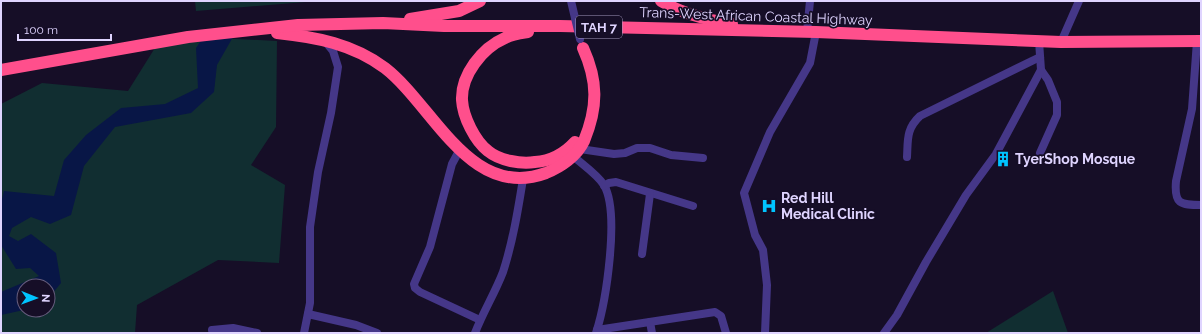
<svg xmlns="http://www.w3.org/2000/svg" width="1202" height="334" viewBox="0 0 1202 334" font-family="Raleway,sans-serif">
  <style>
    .green { fill: #112e31; fill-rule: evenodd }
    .water { fill: #081646 }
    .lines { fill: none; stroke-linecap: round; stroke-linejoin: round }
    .minor { stroke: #453788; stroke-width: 8 }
    .highway { stroke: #ff4f8c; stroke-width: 12 }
    .minor-bridge { stroke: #453788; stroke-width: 8 }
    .labels { text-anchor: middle; stroke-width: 3.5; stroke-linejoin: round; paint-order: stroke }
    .shield { fill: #160e27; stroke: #a399be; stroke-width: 1 }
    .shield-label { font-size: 13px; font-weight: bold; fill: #dfd4ff }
    .street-label { font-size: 14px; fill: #dfd4ff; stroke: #160e27 }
    .poi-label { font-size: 14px; font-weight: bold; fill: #dfd4ff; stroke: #160e27; text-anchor: start }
  </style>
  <rect width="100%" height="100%" fill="#160e27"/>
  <!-- green -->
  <g class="green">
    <path d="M 195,1 L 318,1 L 196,11 Z"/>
    <path d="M 197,37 L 277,41 L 276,127 L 251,165 L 285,185 L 279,263 L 218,260 L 137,305 L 135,333 L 1,333 L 1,104 L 42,83 L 128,91 L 158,43 ZM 24,286 L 48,286 L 48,310 L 24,310 Z"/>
    <path d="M 1053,291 L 1068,333 L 986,333 Z"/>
  </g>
  <!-- water -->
  <path class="water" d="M 204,36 L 233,37 L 217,65 L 214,92 L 191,113 L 115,127 L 84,166 L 71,215 L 50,224 L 31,217 L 12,228 L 9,236 L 18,241 L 31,234 L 56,253 L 61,283 L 48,299 L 48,286 L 24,286 L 24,310 L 1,315 L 1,292 L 39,276 L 30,268 L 16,269 L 1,245 L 1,203 L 4,191 L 54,196 L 64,160 L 86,135 L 121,108 L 165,104 L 198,88 L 196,48 Z"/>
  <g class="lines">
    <!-- minor -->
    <g class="minor">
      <path d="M 571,1 L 575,18"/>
      <path d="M 807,32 L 810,1"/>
      <path d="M 1039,41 L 1041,70 L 1048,80 L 1057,102 L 1057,115 L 1040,153"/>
      <path d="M 1197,41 L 1192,109 L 1176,181 C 1174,204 1180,205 1201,205"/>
      <path d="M 1061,42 L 1079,1"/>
      <path d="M 580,149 L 614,154 L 625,153 L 637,148 L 650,148 L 671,155 L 703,158"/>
      <path d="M 459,151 L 452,164 L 430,247 L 414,284 L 415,288 L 420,292 L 480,320"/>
      <path d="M 573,156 C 583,165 597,174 604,185 C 620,213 606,302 596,333"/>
      <path d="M 907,157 C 908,140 906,129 920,116 L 1040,57"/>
      <path d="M 604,186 L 609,183 L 616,182 L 693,206"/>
      <path d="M 642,254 L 650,194"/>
      <path d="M 308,314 L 356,325 L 377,333"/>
      <path d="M 650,322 L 652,333"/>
      <path d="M 212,330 L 233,328 L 257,333"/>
      <path d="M 597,330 L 715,312 L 721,316 L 726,333"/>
      <path d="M 304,333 L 310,303 L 310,227 L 318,172 L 331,113 L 338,67 L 333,51 L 324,40"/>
      <path d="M 475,333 C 483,312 495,293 503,272 C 513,241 518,210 523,179"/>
      <path d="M 765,333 L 767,285 L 763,250 L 755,235 L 744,193 L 770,132 L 810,63 L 816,32"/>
      <path d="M 884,333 L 897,315 L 926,262 L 966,195 L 996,154 L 1041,70"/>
    </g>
    <!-- highway -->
    <g class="highway">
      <path d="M 661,1 C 682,14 708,20 732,24"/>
      <path d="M 410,19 L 459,11 L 480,1"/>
      <path d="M 528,32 C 521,33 512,34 505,38 C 482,48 461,75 462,100 C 463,117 475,141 488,151 C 500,161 521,164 535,162 C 551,161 564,154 575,142"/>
      <path d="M 277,33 C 316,37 353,44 385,68 C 434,106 470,201 546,173 C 561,167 577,156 584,141 C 598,107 598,81 583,48"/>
      <path d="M 1,70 L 188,37 L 298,25 L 383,23 L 444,26 L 560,26 L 816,32 L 1061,42 L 1201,41"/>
    </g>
    <!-- minor-bridge -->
    <path class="minor-bridge" d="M 575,18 L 580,39"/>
  </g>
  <!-- icons -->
  <defs>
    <symbol id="building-bare" viewBox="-9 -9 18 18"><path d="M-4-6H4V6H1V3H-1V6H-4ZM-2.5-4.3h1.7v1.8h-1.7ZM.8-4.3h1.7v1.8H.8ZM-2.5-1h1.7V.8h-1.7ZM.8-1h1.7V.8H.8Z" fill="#00c4ff" stroke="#160e27" stroke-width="2.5" paint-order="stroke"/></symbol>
    <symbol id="hospital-bare" viewBox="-9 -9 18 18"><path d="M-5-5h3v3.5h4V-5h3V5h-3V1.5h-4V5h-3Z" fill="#00c4ff" stroke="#160e27" stroke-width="2.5" paint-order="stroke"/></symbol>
  </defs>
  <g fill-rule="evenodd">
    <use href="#building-bare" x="992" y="148" width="22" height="22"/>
    <use href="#hospital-bare" x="758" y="195" width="22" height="22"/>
  </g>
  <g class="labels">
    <!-- shield labels -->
    <rect class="shield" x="576" y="16" width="46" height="22" rx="3"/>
    <g class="shield-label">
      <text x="599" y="32">TAH 7</text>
    </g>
    <!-- street labels -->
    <g class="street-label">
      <text transform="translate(756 16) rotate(2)" y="5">Trans-West African Coastal Highway</text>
    </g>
    <!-- poi labels -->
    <g class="poi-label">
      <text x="1015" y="164">TyerShop Mosque</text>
      <text x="781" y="203">Red Hill<tspan x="781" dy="16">Medical Clinic</tspan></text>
    </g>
  </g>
  <!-- border -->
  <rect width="1202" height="334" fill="none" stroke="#dfd4ff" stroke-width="4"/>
  <!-- north arrow -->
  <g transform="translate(36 298) rotate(91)"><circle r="19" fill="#160e27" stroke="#665d7d"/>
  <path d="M0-3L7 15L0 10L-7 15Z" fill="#00c4ff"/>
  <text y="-6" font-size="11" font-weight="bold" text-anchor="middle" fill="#dfd4ff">N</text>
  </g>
  <!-- scale -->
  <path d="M18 34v6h93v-6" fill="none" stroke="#dfd4ff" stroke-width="2"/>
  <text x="24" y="34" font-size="12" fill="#dfd4ff" stroke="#160e27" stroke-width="3" paint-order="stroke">100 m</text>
</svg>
